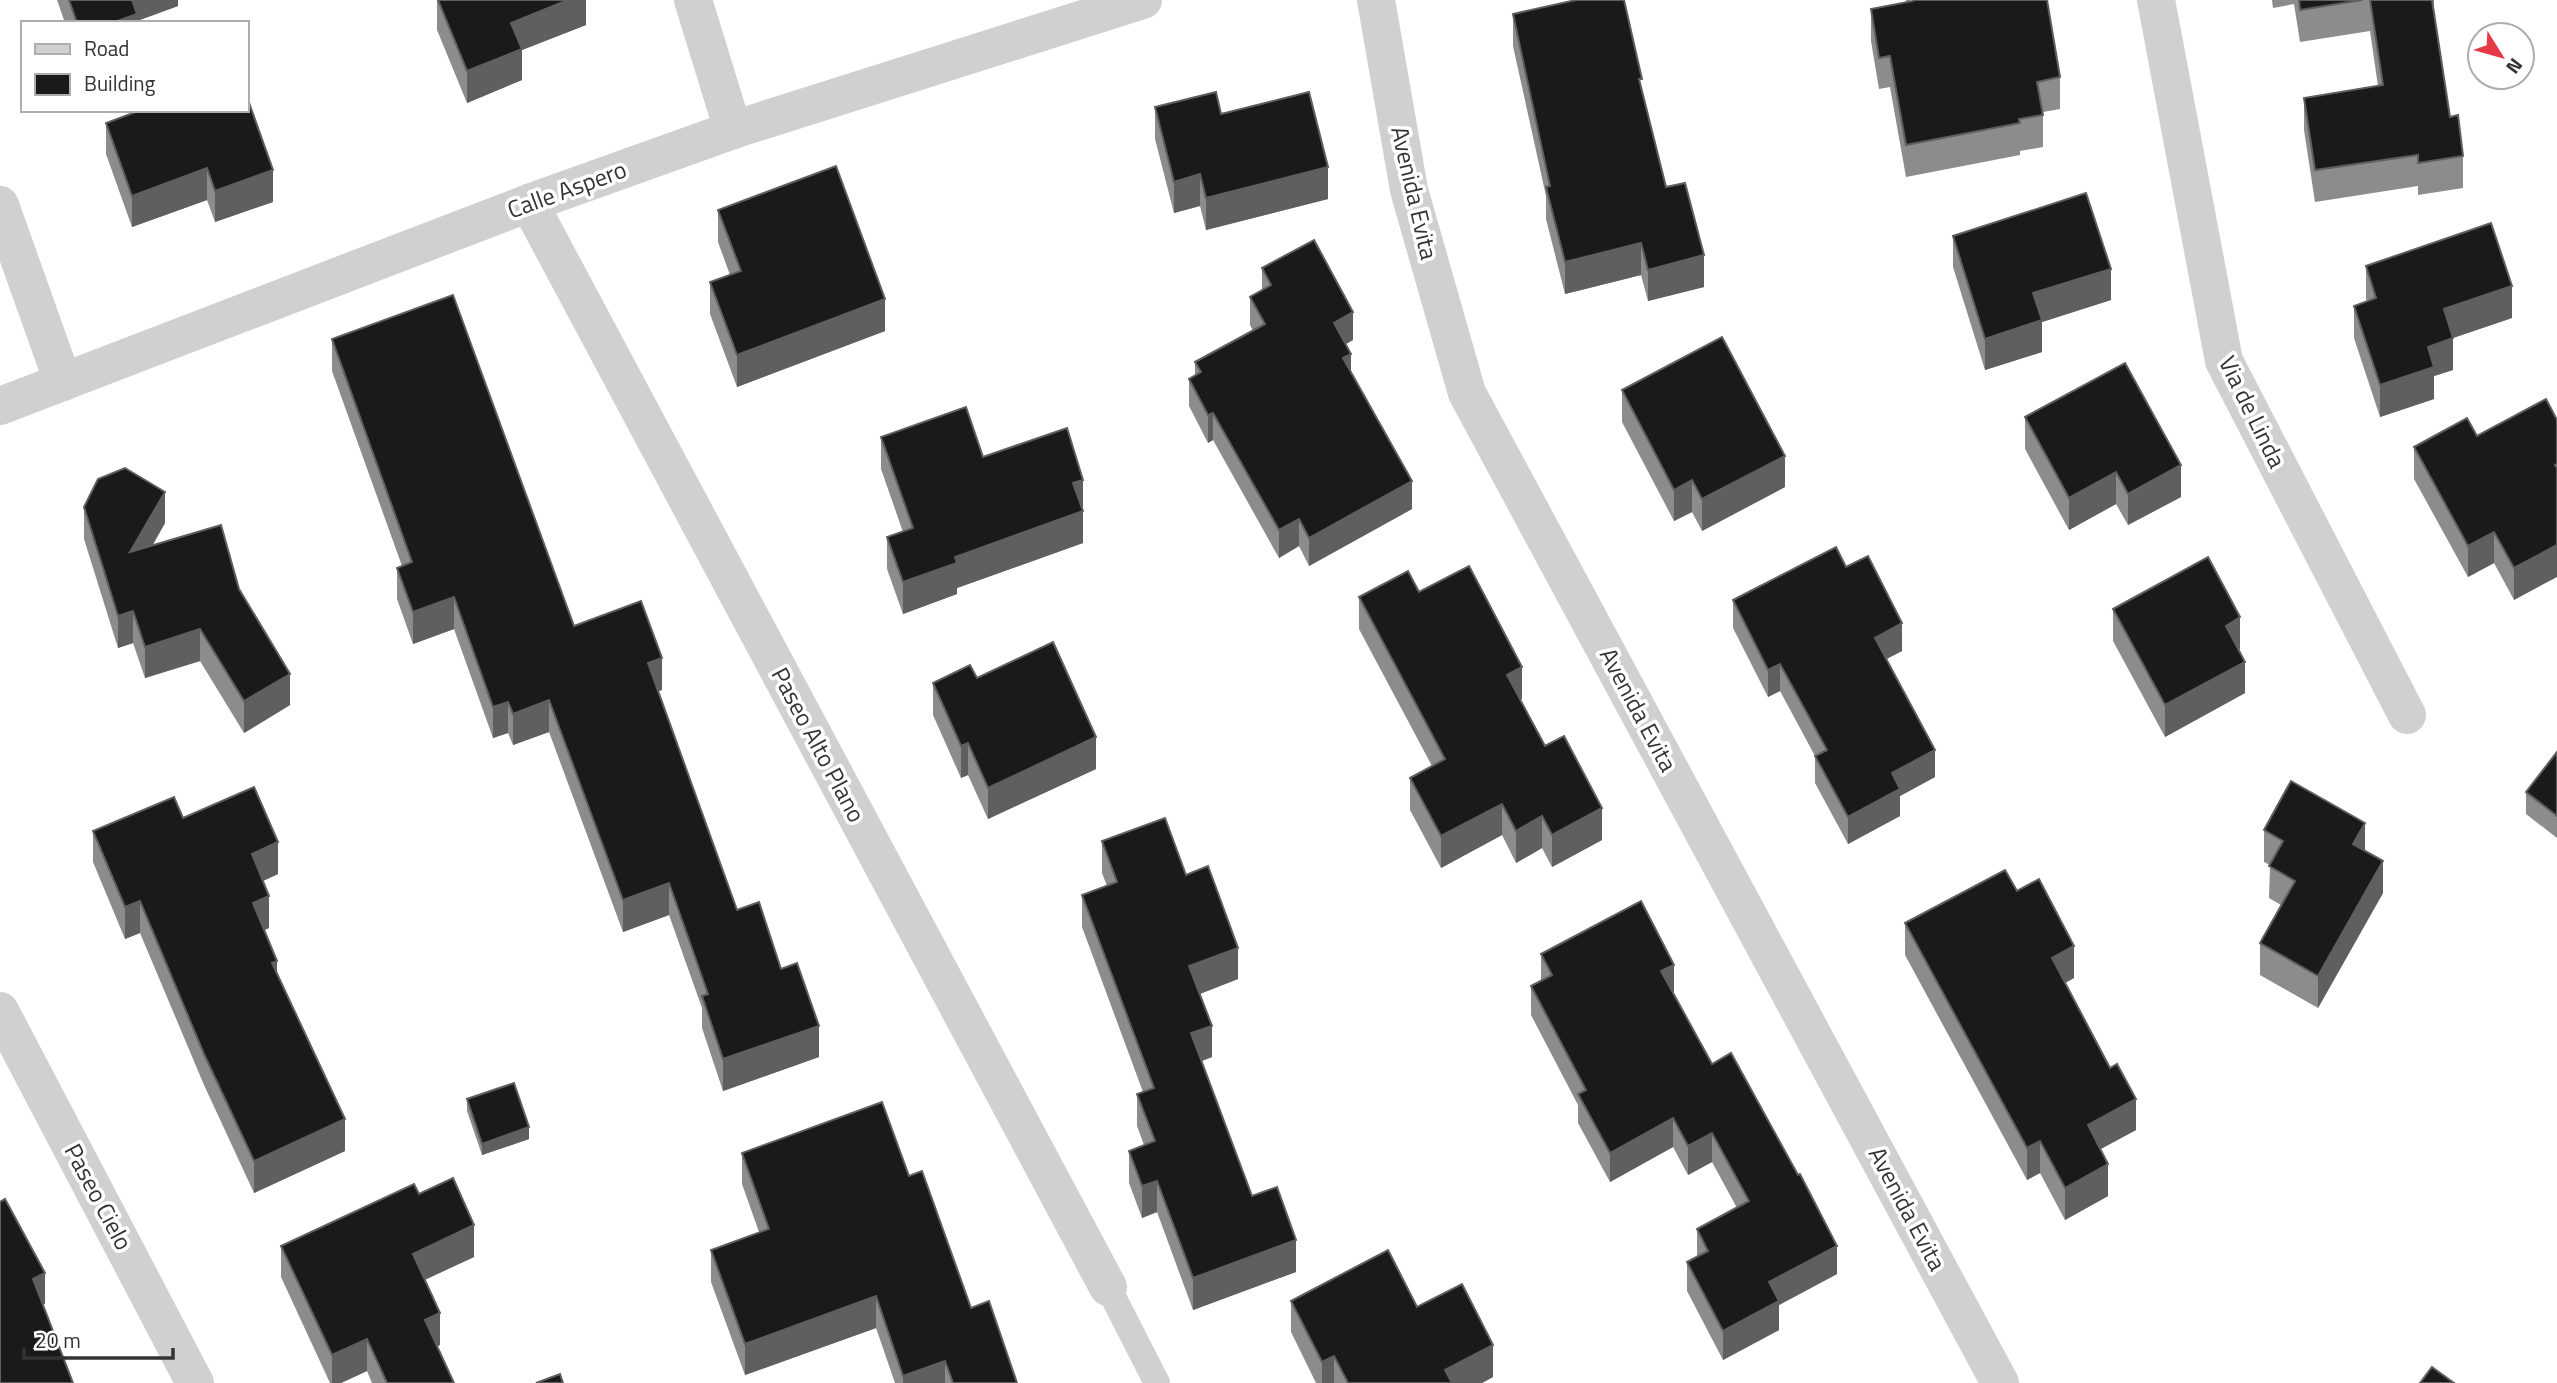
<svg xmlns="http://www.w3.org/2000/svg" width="2557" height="1383" viewBox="0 0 2557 1383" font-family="'Titillium Web',sans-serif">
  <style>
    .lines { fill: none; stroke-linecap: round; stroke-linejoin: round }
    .service { stroke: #d0d0d0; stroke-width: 26 }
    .minor { stroke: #d0d0d0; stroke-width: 38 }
    .tertiary { stroke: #d0d0d0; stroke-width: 38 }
    .wall { fill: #8c8c8c }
    .shaded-wall { fill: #5f5f5f }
    .building { fill: #1a1a1a; stroke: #5f5f5f; stroke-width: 2 }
    .labels { text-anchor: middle; stroke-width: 7; stroke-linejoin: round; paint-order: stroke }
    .street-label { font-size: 24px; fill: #333; stroke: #fff }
  </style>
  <rect width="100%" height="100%" fill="#fff"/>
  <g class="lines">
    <!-- service -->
    <path class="service" d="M 1108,1287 L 1157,1383"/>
    <!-- minor -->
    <g class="minor">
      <path d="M 693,0 L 733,130"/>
      <path d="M 1376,0 L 1409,190 L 1467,393 L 2000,1383"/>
      <path d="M 2156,0 L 2224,361 L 2407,715"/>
      <path d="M 529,203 L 1108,1287"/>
      <path d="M 0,205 L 63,382"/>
      <path d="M 0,1011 L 195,1383"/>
    </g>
    <!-- tertiary -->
    <path class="tertiary" d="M 0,406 L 529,203 L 733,130 L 1143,0"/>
  </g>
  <!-- wall -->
  <g class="wall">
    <path d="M 57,0 L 178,0 L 178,6 L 137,21 L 137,23 L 65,23 Z"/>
    <path d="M 437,0 L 586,0 L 586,25 L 522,50 L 522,80 L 467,103 L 437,30 Z"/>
    <path d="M 1906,0 L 2047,0 L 2060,77 L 2060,109 L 2043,112 L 2043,147 L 2020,151 L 2020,155 L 1906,177 L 1890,87 L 1879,89 L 1871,41 L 1871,9 L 1906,3 Z"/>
    <path d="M 2272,0 L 2434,0 L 2434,11 L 2450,117 L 2463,156 L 2463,188 L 2418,195 L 2418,186 L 2315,202 L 2304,130 L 2304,98 L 2378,86 L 2370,31 L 2300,42 L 2294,4 L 2273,8 Z"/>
    <path d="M 1513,14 L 1642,89 L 1666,187 L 1704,287 L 1648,301 L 1641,275 L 1565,294 L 1546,219 L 1546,196 L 1513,46 Z"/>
    <path d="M 1155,107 L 1221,114 L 1328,199 L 1206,230 L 1200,206 L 1174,213 L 1155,139 Z"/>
    <path d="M 141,110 L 273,202 L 215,222 L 207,200 L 132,227 L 106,154 L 106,123 Z"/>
    <path d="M 718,210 L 885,331 L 737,387 L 710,314 L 710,282 L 730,275 L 718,242 Z"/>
    <path d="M 1953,236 L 2111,300 L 2042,322 L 2042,352 L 1985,370 L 1953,267 Z"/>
    <path d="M 2366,266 L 2512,318 L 2453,338 L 2453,370 L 2434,376 L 2434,399 L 2380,417 L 2354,338 L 2354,306 L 2367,302 L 2366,298 Z"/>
    <path d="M 1262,268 L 1353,340 L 1345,344 L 1351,371 L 1412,509 L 1309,566 L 1299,546 L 1279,558 L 1213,440 L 1208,443 L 1189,406 L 1189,379 L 1195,375 L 1195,362 L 1253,331 L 1250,325 L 1250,297 L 1262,291 Z"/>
    <path d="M 332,339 L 574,626 L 662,690 L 658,691 L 737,910 L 781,969 L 819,1057 L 723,1091 L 702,1028 L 702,1008 L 669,915 L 623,932 L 549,732 L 513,745 L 508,733 L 493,738 L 454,629 L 413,644 L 397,599 L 397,568 L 402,566 L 332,371 Z"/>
    <path d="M 1622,390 L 1785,487 L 1702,531 L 1692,512 L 1674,521 L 1622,422 Z"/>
    <path d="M 2546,399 L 2514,600 L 2494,563 L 2468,577 L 2414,479 L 2414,447 L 2477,436 Z"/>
    <path d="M 2025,417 L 2181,497 L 2128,525 L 2116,504 L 2069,530 L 2025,449 Z"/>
    <path d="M 881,437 L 983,457 L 1083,511 L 1083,543 L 957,588 L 957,594 L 903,614 L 887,569 L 887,537 L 903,532 L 881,469 Z"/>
    <path d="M 84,507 L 165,523 L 153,545 L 239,589 L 290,705 L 244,733 L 200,661 L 145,678 L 133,643 L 118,648 L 84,539 Z"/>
    <path d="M 1846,567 L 1902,651 L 1886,659 L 1935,777 L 1900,796 L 1900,816 L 1848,844 L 1815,783 L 1815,756 L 1780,691 L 1768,697 L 1733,628 L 1733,600 Z"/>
    <path d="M 1419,592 L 1522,699 L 1520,700 L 1545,746 L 1602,840 L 1552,867 L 1542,848 L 1516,863 L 1502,835 L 1441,868 L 1410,810 L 1410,778 L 1432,766 L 1359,629 L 1359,597 Z"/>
    <path d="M 2113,609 L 2240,649 L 2239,650 L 2245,693 L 2165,737 L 2113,641 Z"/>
    <path d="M 977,678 L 1096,769 L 988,819 L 968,775 L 961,778 L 933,715 L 933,683 Z"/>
    <path d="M 2557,752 L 2557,838 L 2526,814 L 2526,792 Z"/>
    <path d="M 183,818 L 278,874 L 263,881 L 269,928 L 264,930 L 277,972 L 345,1151 L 254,1193 L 204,1085 L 140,933 L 125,939 L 93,862 L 93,831 Z"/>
    <path d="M 2264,830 L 2365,851 L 2383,893 L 2318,1008 L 2260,975 L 2260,943 L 2281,905 L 2269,898 L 2270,865 L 2264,862 Z"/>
    <path d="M 1102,841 L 1186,875 L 1238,979 L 1200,994 L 1212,1057 L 1202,1061 L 1252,1196 L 1296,1272 L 1193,1310 L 1157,1212 L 1142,1218 L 1129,1183 L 1129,1151 L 1144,1145 L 1137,1126 L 1137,1094 L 1143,1092 L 1082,927 L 1082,895 L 1107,886 L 1102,873 Z"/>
    <path d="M 2017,891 L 2074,978 L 2065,983 L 2136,1130 L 2100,1149 L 2108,1196 L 2065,1220 L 2040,1173 L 2027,1180 L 1905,955 L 1905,923 Z"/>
    <path d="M 1541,954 L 1674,994 L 1712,1064 L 1837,1274 L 1779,1305 L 1779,1330 L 1723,1360 L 1687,1291 L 1687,1262 L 1697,1257 L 1697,1229 L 1737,1208 L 1712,1162 L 1688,1175 L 1673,1147 L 1610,1182 L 1578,1123 L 1578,1105 L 1531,1015 L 1531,986 L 1541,981 Z"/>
    <path d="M 467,1099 L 529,1139 L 482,1155 L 467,1111 Z"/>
    <path d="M 742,1153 L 909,1176 L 971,1308 L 1017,1383 L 895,1383 L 876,1328 L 745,1375 L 711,1282 L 711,1250 L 759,1232 L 742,1184 Z"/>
    <path d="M 419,1194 L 474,1257 L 425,1280 L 440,1345 L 437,1346 L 454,1383 L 372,1383 L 367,1371 L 341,1383 L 330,1383 L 281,1277 L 281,1246 Z"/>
    <path d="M 1291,1301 L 1417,1307 L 1493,1377 L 1482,1383 L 1316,1383 L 1291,1332 Z"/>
  </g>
  <!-- shaded-wall -->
  <g class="shaded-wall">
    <path d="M 129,0 L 178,0 L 178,6 L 137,21 L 137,23 L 112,23 Z"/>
    <path d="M 568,0 L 586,0 L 586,25 L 522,50 L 522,80 L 467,103 L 467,71 L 511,23 Z"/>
    <path d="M 1328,167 L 1328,199 L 1206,230 L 1206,198 Z"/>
    <path d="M 207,168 L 207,200 L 132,227 L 132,196 Z"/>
    <path d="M 273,170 L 273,202 L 215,222 L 215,191 Z"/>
    <path d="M 1200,174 L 1200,206 L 1174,213 L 1174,182 Z"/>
    <path d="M 1641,243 L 1641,275 L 1565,294 L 1565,262 Z"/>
    <path d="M 1704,255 L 1704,287 L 1648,301 L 1648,270 Z"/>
    <path d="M 2111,269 L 2111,300 L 2042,322 L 2042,352 L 1985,370 L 1985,339 L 2033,293 Z"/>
    <path d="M 2512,286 L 2512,318 L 2444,341 L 2444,309 Z"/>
    <path d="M 885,299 L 885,331 L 737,387 L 737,355 Z"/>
    <path d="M 1353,312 L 1353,340 L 1334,351 L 1334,323 Z"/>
    <path d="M 2453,338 L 2453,370 L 2434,376 L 2434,399 L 2380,417 L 2380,385 L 2428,347 Z"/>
    <path d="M 1351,354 L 1351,382 L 1343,358 Z"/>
    <path d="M 1213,413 L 1213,440 L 1208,443 L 1208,415 Z"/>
    <path d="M 1785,456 L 1785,487 L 1702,531 L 1702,499 Z"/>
    <path d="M 2181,465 L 2181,497 L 2128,525 L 2128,494 Z"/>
    <path d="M 2116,472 L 2116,504 L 2069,530 L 2069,498 Z"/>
    <path d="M 1083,480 L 1083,543 L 957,588 L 957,594 L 903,614 L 903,582 L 955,557 L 1073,483 Z"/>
    <path d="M 1692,480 L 1692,512 L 1674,521 L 1674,490 Z"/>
    <path d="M 1412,481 L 1412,509 L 1309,566 L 1309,538 Z"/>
    <path d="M 165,492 L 165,523 L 130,583 L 130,552 Z"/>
    <path d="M 1299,519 L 1299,546 L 1279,558 L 1279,530 Z"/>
    <path d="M 2494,532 L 2494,563 L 2468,577 L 2468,546 Z"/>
    <path d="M 2557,545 L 2557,577 L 2514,600 L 2514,568 Z"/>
    <path d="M 454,597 L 454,629 L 413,644 L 413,612 Z"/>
    <path d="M 133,611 L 133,643 L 118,648 L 118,616 Z"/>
    <path d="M 2240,617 L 2240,649 L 2226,657 L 2226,626 Z"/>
    <path d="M 1902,623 L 1902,651 L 1875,665 L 1875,638 Z"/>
    <path d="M 200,629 L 200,661 L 145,678 L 145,647 Z"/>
    <path d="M 662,658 L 662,690 L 648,695 L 648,663 Z"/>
    <path d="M 2245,662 L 2245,693 L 2165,737 L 2165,705 Z"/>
    <path d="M 1780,664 L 1780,691 L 1768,697 L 1768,670 Z"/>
    <path d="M 1522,667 L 1522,699 L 1507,707 L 1507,675 Z"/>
    <path d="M 290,674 L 290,705 L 244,733 L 244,701 Z"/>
    <path d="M 549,700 L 549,732 L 513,745 L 513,714 Z"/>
    <path d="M 508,702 L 508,733 L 493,738 L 493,707 Z"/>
    <path d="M 1096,737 L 1096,769 L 988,819 L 988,788 Z"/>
    <path d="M 968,743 L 968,775 L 961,778 L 961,746 Z"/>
    <path d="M 1935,750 L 1935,777 L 1900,796 L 1900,816 L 1848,844 L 1848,817 L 1892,773 Z"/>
    <path d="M 1502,804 L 1502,835 L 1441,868 L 1441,836 Z"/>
    <path d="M 1602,808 L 1602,840 L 1552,867 L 1552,835 Z"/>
    <path d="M 1542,816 L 1542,848 L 1516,863 L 1516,831 Z"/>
    <path d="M 2365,823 L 2365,854 L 2353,844 Z"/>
    <path d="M 278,842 L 278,874 L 252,886 L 252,854 Z"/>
    <path d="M 2383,861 L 2383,893 L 2318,1008 L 2318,976 Z"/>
    <path d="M 669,883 L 669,915 L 623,932 L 623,900 Z"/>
    <path d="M 269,896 L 269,928 L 253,935 L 253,903 Z"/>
    <path d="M 140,901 L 140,933 L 125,939 L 125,907 Z"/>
    <path d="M 2074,946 L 2074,978 L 2052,990 L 2052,958 Z"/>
    <path d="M 1238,948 L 1238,979 L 1189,998 L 1189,966 Z"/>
    <path d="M 277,961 L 277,992 L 272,963 Z"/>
    <path d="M 1674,965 L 1674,994 L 1661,971 Z"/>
    <path d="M 819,1026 L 819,1057 L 723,1091 L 723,1059 Z"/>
    <path d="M 1212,1026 L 1212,1057 L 1191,1065 L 1191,1033 Z"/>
    <path d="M 2136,1099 L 2136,1130 L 2088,1156 L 2088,1125 Z"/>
    <path d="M 1673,1118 L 1673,1147 L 1610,1182 L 1610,1153 Z"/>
    <path d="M 345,1119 L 345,1151 L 254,1193 L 254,1161 Z"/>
    <path d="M 529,1127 L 529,1139 L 482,1155 L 482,1144 Z"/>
    <path d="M 1712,1133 L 1712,1162 L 1688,1175 L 1688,1146 Z"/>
    <path d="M 2040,1141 L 2040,1173 L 2027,1180 L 2027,1148 Z"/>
    <path d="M 2108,1164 L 2108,1196 L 2065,1220 L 2065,1188 Z"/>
    <path d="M 1157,1181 L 1157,1212 L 1142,1218 L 1142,1186 Z"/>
    <path d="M 474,1225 L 474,1257 L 413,1285 L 413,1254 Z"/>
    <path d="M 1296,1240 L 1296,1272 L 1193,1310 L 1193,1278 Z"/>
    <path d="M 1837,1246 L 1837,1274 L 1779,1305 L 1779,1330 L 1723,1360 L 1723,1331 L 1769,1282 Z"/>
    <path d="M 45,1273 L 45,1304 L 33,1311 L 33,1279 Z"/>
    <path d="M 876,1296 L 876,1328 L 745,1375 L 745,1344 Z"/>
    <path d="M 440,1313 L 440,1345 L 425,1352 L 425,1320 Z"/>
    <path d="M 367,1339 L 367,1371 L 341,1383 L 332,1383 L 332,1355 Z"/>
    <path d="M 1493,1345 L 1493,1377 L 1482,1383 L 1445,1383 L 1445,1370 Z"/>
    <path d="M 1334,1356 L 1334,1383 L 1322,1383 L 1322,1362 Z"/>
    <path d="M 945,1361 L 945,1383 L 903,1383 L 903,1376 Z"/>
  </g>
  <!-- building -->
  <g class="building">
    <path d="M 69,0 L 132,0 L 137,14 L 112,23 L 77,23 Z"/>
    <path d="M 438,0 L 568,0 L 511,23 L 522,49 L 467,71 Z"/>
    <path d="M 1576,0 L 1624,0 L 1642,79 L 1639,79 L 1666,187 L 1685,183 L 1704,255 L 1648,270 L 1641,243 L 1565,262 L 1546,187 L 1550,186 L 1513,14 Z"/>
    <path d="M 1913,0 L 2047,0 L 2060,77 L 2037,82 L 2043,115 L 2019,119 L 2020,123 L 1906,145 L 1890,56 L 1879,58 L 1871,9 L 1913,1 Z"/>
    <path d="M 2299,0 L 2362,0 L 2300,10 Z"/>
    <path d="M 2370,0 L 2432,0 L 2450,117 L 2458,115 L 2463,156 L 2418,163 L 2418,155 L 2315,170 L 2304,98 L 2383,85 Z"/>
    <path d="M 1216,92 L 1221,114 L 1309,92 L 1328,167 L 1206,198 L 1200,174 L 1174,182 L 1155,107 Z"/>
    <path d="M 247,97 L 273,170 L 215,191 L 207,168 L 132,196 L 106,123 L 141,110 L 247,110 Z"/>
    <path d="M 836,166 L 885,299 L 737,355 L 710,282 L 741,271 L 718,210 Z"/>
    <path d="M 2086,193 L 2111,269 L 2033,293 L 2042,320 L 1985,339 L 1953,236 Z"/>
    <path d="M 2491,223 L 2512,286 L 2444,309 L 2453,338 L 2428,347 L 2434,367 L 2380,385 L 2354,306 L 2376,298 L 2366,266 Z"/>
    <path d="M 1314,240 L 1353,312 L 1334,323 L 1351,354 L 1343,358 L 1412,481 L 1309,538 L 1299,519 L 1279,530 L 1213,413 L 1208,415 L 1189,379 L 1201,372 L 1195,362 L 1265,324 L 1250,297 L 1271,285 L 1262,268 Z"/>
    <path d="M 453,295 L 574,626 L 641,601 L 662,658 L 648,663 L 737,910 L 759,902 L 781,969 L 797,963 L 819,1026 L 723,1059 L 702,996 L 708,994 L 669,883 L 623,900 L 549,700 L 513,714 L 508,702 L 493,707 L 454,597 L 413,612 L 397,568 L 412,562 L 332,339 Z"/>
    <path d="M 1722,337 L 1785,456 L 1702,499 L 1692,480 L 1674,490 L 1622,390 Z"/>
    <path d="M 2125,363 L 2181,465 L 2128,494 L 2116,472 L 2069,498 L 2025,417 Z"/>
    <path d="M 2546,399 L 2557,420 L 2557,464 L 2555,465 L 2557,468 L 2557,545 L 2514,568 L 2494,532 L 2468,546 L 2414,447 L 2467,418 L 2477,436 Z"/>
    <path d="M 966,407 L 983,457 L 1067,428 L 1083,480 L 1073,483 L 1083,511 L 955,557 L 957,563 L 903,582 L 887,537 L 913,528 L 881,437 Z"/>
    <path d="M 125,468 L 165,492 L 130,552 L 221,525 L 239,589 L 290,674 L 244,701 L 200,629 L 145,647 L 133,611 L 118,616 L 84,507 L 98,479 Z"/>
    <path d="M 1836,547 L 1846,567 L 1868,556 L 1902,623 L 1875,638 L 1935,750 L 1892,773 L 1900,789 L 1848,817 L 1815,756 L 1827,750 L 1780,664 L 1768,670 L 1733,600 Z"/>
    <path d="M 2208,557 L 2240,617 L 2226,626 L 2245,662 L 2165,705 L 2113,609 Z"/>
    <path d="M 1469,566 L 1522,667 L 1507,675 L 1545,746 L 1564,736 L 1602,808 L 1552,835 L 1542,816 L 1516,831 L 1502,804 L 1441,836 L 1410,778 L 1445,759 L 1359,597 L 1408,571 L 1419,592 Z"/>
    <path d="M 1053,642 L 1096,737 L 988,788 L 968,743 L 961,746 L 933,683 L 970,665 L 977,678 Z"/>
    <path d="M 2557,752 L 2557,816 L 2526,792 Z"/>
    <path d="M 2291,781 L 2365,823 L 2353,844 L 2383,861 L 2318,976 L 2260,943 L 2295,881 L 2269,866 L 2283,841 L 2264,830 Z"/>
    <path d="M 254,787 L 278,842 L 252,854 L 269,896 L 253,903 L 277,961 L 272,963 L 345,1119 L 254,1161 L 204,1054 L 140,901 L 125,907 L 93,831 L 174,797 L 183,818 Z"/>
    <path d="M 1165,818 L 1186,875 L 1208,866 L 1238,948 L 1189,966 L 1212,1026 L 1191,1033 L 1252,1196 L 1277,1187 L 1296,1240 L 1193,1278 L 1157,1181 L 1142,1186 L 1129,1151 L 1155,1141 L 1137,1094 L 1154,1088 L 1082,895 L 1117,882 L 1102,841 Z"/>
    <path d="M 2005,870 L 2017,891 L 2039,879 L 2074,946 L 2052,958 L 2110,1068 L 2117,1064 L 2136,1099 L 2088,1125 L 2108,1164 L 2065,1188 L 2040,1141 L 2027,1148 L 1905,923 Z"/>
    <path d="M 1641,901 L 1674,965 L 1661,971 L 1712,1064 L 1731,1053 L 1798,1175 L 1800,1174 L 1837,1246 L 1769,1282 L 1779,1301 L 1723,1331 L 1687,1262 L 1708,1251 L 1697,1229 L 1749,1201 L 1712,1133 L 1688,1146 L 1673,1118 L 1610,1153 L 1578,1094 L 1586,1090 L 1531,986 L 1552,975 L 1541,954 Z"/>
    <path d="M 514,1083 L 529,1127 L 482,1144 L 467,1099 Z"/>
    <path d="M 882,1102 L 909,1176 L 922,1171 L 971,1308 L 989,1301 L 1017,1383 L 953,1383 L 945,1361 L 903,1376 L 876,1296 L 745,1344 L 711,1250 L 769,1229 L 742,1153 Z"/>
    <path d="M 453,1178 L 474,1225 L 413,1254 L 440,1313 L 425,1320 L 454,1383 L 387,1383 L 367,1339 L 332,1355 L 281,1246 L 414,1184 L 419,1194 Z"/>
    <path d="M 5,1199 L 45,1273 L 33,1279 L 73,1383 L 0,1383 L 0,1202 Z"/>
    <path d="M 1388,1250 L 1417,1307 L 1462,1284 L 1493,1345 L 1445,1370 L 1452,1383 L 1348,1383 L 1334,1356 L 1322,1362 L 1291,1301 Z"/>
    <path d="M 2432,1367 L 2454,1383 L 2420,1383 Z"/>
    <path d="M 560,1374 L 563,1383 L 536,1383 Z"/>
  </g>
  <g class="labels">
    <!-- street labels -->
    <g class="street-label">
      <text transform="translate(567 190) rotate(-20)" y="8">Calle Aspero</text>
      <text transform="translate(1414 193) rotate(77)" y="8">Avenida Evita</text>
      <text transform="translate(2252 412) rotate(64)" y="8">Via de Linda</text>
      <text transform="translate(1638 710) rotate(62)" y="8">Avenida Evita</text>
      <text transform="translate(818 745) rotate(62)" y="8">Paseo Alto Plano</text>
      <text transform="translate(98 1197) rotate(62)" y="8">Paseo Cielo</text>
      <text transform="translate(1907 1209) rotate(62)" y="8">Avenida Evita</text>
    </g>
  </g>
  <!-- legend -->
  <rect x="21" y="21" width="228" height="91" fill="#ffffff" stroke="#adadad" stroke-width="2"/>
  <rect x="35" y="44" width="35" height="10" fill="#d0d0d0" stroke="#adadad" stroke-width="2"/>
  <text x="84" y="56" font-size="21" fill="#333333">Road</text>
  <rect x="35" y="74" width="35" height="21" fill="#1a1a1a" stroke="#adadad" stroke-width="2"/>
  <text x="84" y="91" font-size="21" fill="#333333">Building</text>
  <!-- north arrow -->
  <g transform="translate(2501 56) rotate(127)"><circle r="33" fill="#ffffff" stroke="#adadad" stroke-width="2"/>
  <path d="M0-5L12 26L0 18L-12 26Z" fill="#e63946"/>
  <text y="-10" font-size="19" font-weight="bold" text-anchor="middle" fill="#333333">N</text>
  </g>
  <!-- scale -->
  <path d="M24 1348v10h149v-10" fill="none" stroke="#333333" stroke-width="3.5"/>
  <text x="35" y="1348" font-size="21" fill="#333333" stroke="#ffffff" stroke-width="5" paint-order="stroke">20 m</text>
</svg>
